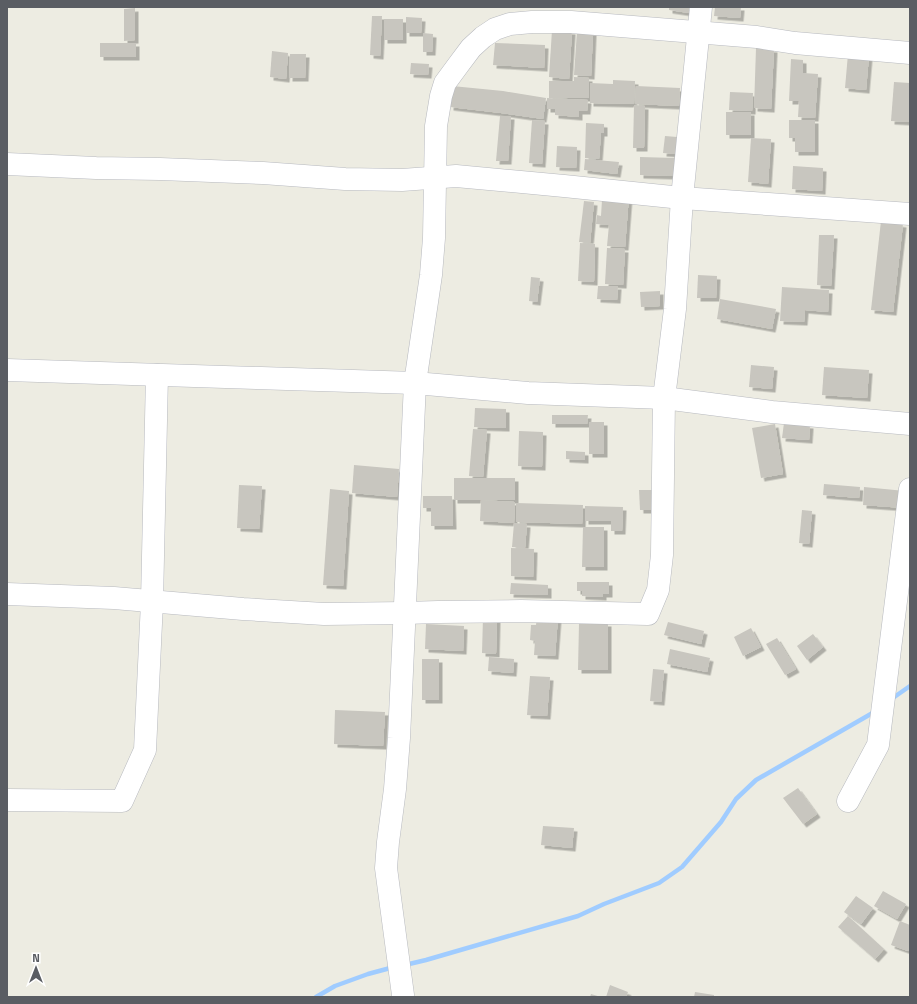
<svg xmlns="http://www.w3.org/2000/svg" width="917" height="1004" viewBox="0 0 917 1004" font-family="'Titillium Web',sans-serif">
  <style>
    .lines { fill: none; stroke-linecap: round; stroke-linejoin: round }
    .stream { stroke: #a0ccff; stroke-width: 4.5 }
    .building { fill: #c8c6bf; filter: url(#shadow) }
    .minor-casing { stroke: #b7b9bf; stroke-width: 23 }
    .minor { stroke: #fff; stroke-width: 22 }
  </style>
  <defs>
    <filter id="shadow"><feDropShadow dx="3.5" dy="3.5" stdDeviation="0" flood-color="#0004"/></filter>
  </defs>
  <rect width="100%" height="100%" fill="#edece2"/>
  <g class="lines">
    <!-- stream -->
    <g class="stream">
      <path d="M 890,700 L 910,686"/>
      <path d="M 405,965 L 426,960 L 578,916 L 604,904 L 659,883 L 682,867 L 721,822 L 736,799 L 756,780 L 876,711"/>
      <path d="M 316,997 L 335,986 L 368,974 L 394,967"/>
    </g>
  </g>
  <!-- building -->
  <g class="building">
    <path d="M 669,7 L 689,7 L 689,13 L 669,10 Z"/>
    <path d="M 715,7 L 741,7 L 740,18 L 714,16 Z"/>
    <path d="M 135,8 L 135,40 L 124,41 L 124,9 Z"/>
    <path d="M 372,16 L 382,16 L 380,56 L 370,55 Z"/>
    <path d="M 406,17 L 422,18 L 421,33 L 406,33 Z"/>
    <rect x="384" y="19" width="19" height="21"/>
    <path d="M 552,30 L 572,31 L 569,79 L 549,77 Z"/>
    <path d="M 577,31 L 593,32 L 591,76 L 574,75 Z"/>
    <path d="M 423,33 L 433,34 L 432,52 L 423,52 Z"/>
    <rect x="100" y="43" width="36" height="14"/>
    <path d="M 495,43 L 545,45 L 544,68 L 493,65 Z"/>
    <path d="M 756,48 L 774,49 L 771,109 L 754,108 Z"/>
    <path d="M 272,51 L 288,53 L 286,79 L 270,77 Z"/>
    <path d="M 290,54 L 306,54 L 305,78 L 289,78 Z"/>
    <path d="M 848,54 L 869,56 L 866,90 L 845,88 Z"/>
    <path d="M 791,59 L 803,60 L 803,73 L 818,74 L 815,118 L 798,117 L 799,101 L 789,101 Z"/>
    <path d="M 411,63 L 429,64 L 428,75 L 410,74 Z"/>
    <path d="M 574,77 L 589,78 L 589,98 L 549,98 L 549,81 L 574,81 Z"/>
    <path d="M 613,80 L 635,81 L 634,104 L 590,103 L 590,83 L 613,84 Z"/>
    <path d="M 894,82 L 910,83 L 910,122 L 891,121 Z"/>
    <path d="M 452,86 L 503,91 L 546,98 L 543,119 L 501,113 L 450,107 Z"/>
    <path d="M 636,86 L 680,88 L 679,106 L 635,104 Z"/>
    <path d="M 730,92 L 753,93 L 752,111 L 729,110 Z"/>
    <path d="M 547,98 L 588,100 L 587,111 L 579,111 L 579,117 L 555,115 L 555,109 L 547,109 Z"/>
    <path d="M 634,105 L 645,106 L 644,148 L 633,148 Z"/>
    <rect x="726" y="112" width="25" height="23"/>
    <path d="M 500,116 L 511,116 L 508,161 L 496,161 Z"/>
    <path d="M 532,120 L 545,121 L 542,164 L 529,163 Z"/>
    <path d="M 789,120 L 815,120 L 815,152 L 795,152 L 795,138 L 789,138 Z"/>
    <path d="M 586,123 L 604,124 L 604,133 L 601,133 L 599,159 L 585,158 Z"/>
    <path d="M 665,136 L 677,137 L 675,154 L 663,153 Z"/>
    <path d="M 751,138 L 771,139 L 768,184 L 748,182 Z"/>
    <path d="M 557,146 L 577,147 L 576,168 L 556,167 Z"/>
    <path d="M 640,157 L 675,158 L 674,176 L 640,175 Z"/>
    <path d="M 585,159 L 619,162 L 617,174 L 584,170 Z"/>
    <path d="M 793,166 L 823,168 L 822,191 L 792,189 Z"/>
    <path d="M 629,196 L 625,247 L 607,246 L 609,225 L 596,224 L 597,215 L 601,216 L 602,200 Z"/>
    <path d="M 584,201 L 594,202 L 590,243 L 579,242 Z"/>
    <path d="M 881,221 L 903,224 L 893,312 L 871,310 Z"/>
    <path d="M 819,235 L 834,235 L 831,286 L 817,285 Z"/>
    <path d="M 580,243 L 595,244 L 594,282 L 578,281 Z"/>
    <path d="M 607,248 L 625,249 L 623,285 L 605,284 Z"/>
    <path d="M 698,275 L 717,276 L 716,298 L 697,298 Z"/>
    <path d="M 531,277 L 540,278 L 537,302 L 529,301 Z"/>
    <path d="M 598,286 L 618,286 L 617,300 L 597,299 Z"/>
    <path d="M 782,287 L 829,290 L 828,312 L 805,310 L 804,322 L 780,321 Z"/>
    <path d="M 660,291 L 660,306 L 641,307 L 640,292 Z"/>
    <path d="M 720,299 L 776,309 L 772,329 L 717,319 Z"/>
    <path d="M 751,365 L 774,367 L 772,389 L 749,387 Z"/>
    <path d="M 824,367 L 869,370 L 867,398 L 822,395 Z"/>
    <path d="M 475,408 L 506,409 L 506,428 L 474,427 Z"/>
    <path d="M 552,415 L 588,415 L 587,424 L 552,424 Z"/>
    <rect x="589" y="422" width="15" height="32"/>
    <path d="M 784,423 L 810,425 L 809,440 L 782,438 Z"/>
    <path d="M 775,424 L 783,474 L 761,478 L 752,428 Z"/>
    <path d="M 473,429 L 487,430 L 483,477 L 469,476 Z"/>
    <path d="M 519,431 L 543,432 L 542,467 L 518,466 Z"/>
    <path d="M 566,451 L 585,452 L 585,460 L 566,459 Z"/>
    <path d="M 354,465 L 399,469 L 397,497 L 352,493 Z"/>
    <rect x="454" y="478" width="61" height="22"/>
    <path d="M 824,484 L 860,487 L 859,498 L 823,495 Z"/>
    <path d="M 239,485 L 262,486 L 259,529 L 237,528 Z"/>
    <path d="M 864,487 L 905,491 L 904,508 L 863,505 Z"/>
    <path d="M 330,489 L 349,491 L 343,586 L 323,585 Z"/>
    <path d="M 639,490 L 652,490 L 652,510 L 640,510 Z"/>
    <path d="M 423,496 L 452,496 L 453,526 L 431,526 L 431,508 L 423,508 Z"/>
    <path d="M 481,500 L 515,502 L 514,523 L 480,521 Z"/>
    <path d="M 516,503 L 583,505 L 582,524 L 516,522 Z"/>
    <path d="M 585,506 L 623,507 L 622,531 L 611,531 L 611,521 L 585,521 Z"/>
    <path d="M 802,510 L 812,511 L 809,544 L 799,543 Z"/>
    <path d="M 514,523 L 527,524 L 525,548 L 512,547 Z"/>
    <path d="M 583,527 L 604,527 L 604,567 L 582,567 Z"/>
    <path d="M 511,548 L 534,549 L 533,577 L 511,576 Z"/>
    <path d="M 577,582 L 609,582 L 609,594 L 603,594 L 603,597 L 582,596 L 582,591 L 577,591 Z"/>
    <path d="M 511,583 L 548,585 L 548,595 L 510,594 Z"/>
    <path d="M 537,616 L 558,617 L 555,656 L 534,655 L 535,641 L 530,640 L 531,625 L 536,625 Z"/>
    <path d="M 483,617 L 497,617 L 496,654 L 482,653 Z"/>
    <path d="M 668,622 L 704,631 L 701,644 L 664,635 Z"/>
    <path d="M 579,623 L 608,623 L 608,670 L 578,670 Z"/>
    <path d="M 426,624 L 464,626 L 463,651 L 425,649 Z"/>
    <path d="M 751,628 L 761,647 L 743,656 L 734,637 Z"/>
    <path d="M 813,634 L 823,647 L 807,660 L 797,646 Z"/>
    <path d="M 777,638 L 796,669 L 785,675 L 766,644 Z"/>
    <path d="M 670,649 L 710,658 L 707,672 L 667,664 Z"/>
    <path d="M 489,657 L 514,659 L 513,673 L 488,671 Z"/>
    <rect x="422" y="659" width="17" height="41"/>
    <path d="M 653,669 L 664,670 L 661,702 L 650,701 Z"/>
    <path d="M 530,676 L 550,677 L 547,716 L 527,715 Z"/>
    <path d="M 335,710 L 385,712 L 383,746 L 334,744 Z"/>
    <path d="M 798,788 L 817,814 L 803,824 L 783,798 Z"/>
    <path d="M 543,826 L 574,828 L 572,848 L 541,845 Z"/>
    <path d="M 883,891 L 906,904 L 897,919 L 874,906 Z"/>
    <path d="M 856,896 L 873,908 L 861,924 L 844,912 Z"/>
    <path d="M 848,916 L 884,949 L 875,959 L 838,927 Z"/>
    <path d="M 900,921 L 910,925 L 910,945 L 908,951 L 891,945 Z"/>
    <path d="M 610,985 L 628,992 L 626,997 L 606,997 Z"/>
    <path d="M 695,992 L 714,995 L 714,997 L 694,997 Z"/>
    <path d="M 591,994 L 601,997 L 590,997 Z"/>
  </g>
  <g class="lines">
    <defs>
      <g id="minor">
        <path d="M 7,164 L 96,168 L 160,169 L 263,173 L 345,179 L 402,180 L 456,176 L 564,186 L 682,198 L 910,214"/>
        <path d="M 7,370 L 415,383 L 528,393 L 664,398 L 772,412 L 910,424"/>
        <path d="M 7,594 L 114,598 L 243,609 L 324,614 L 405,613 L 438,612 L 521,611 L 648,614 L 658,590 L 662,555 L 664,398 L 675,309 L 682,198 L 701,7"/>
        <path d="M 7,800 L 122,801 L 145,750 L 152,602 L 157,375"/>
        <path d="M 848,801 L 878,745 L 910,489"/>
        <path d="M 403,995 L 386,868 L 388,842 L 395,789 L 399,738 L 415,383 L 431,275 L 434,238 L 436,126 L 441,96 L 445,83 L 459,64 L 471,48 L 483,37 L 495,29 L 510,24 L 532,22 L 571,22 L 757,37 L 795,43 L 910,53"/>
      </g>
    </defs>
    <!-- minor casing -->
    <use href="#minor" class="minor-casing"/>
    <!-- minor -->
    <use href="#minor" class="minor"/>
  </g>
  <!-- border -->
  <rect width="917" height="1004" fill="none" stroke="#5a5d63" stroke-width="16"/>
  <!-- north arrow -->
  <g transform="translate(36 968)" stroke="#ffffff" stroke-width="3" paint-order="stroke">
  <path d="M0-3L7 15L0 10L-7 15Z" fill="#5a5d63"/>
  <text y="-6" font-size="11" font-weight="bold" text-anchor="middle" fill="#5a5d63">N</text>
  </g>
</svg>
